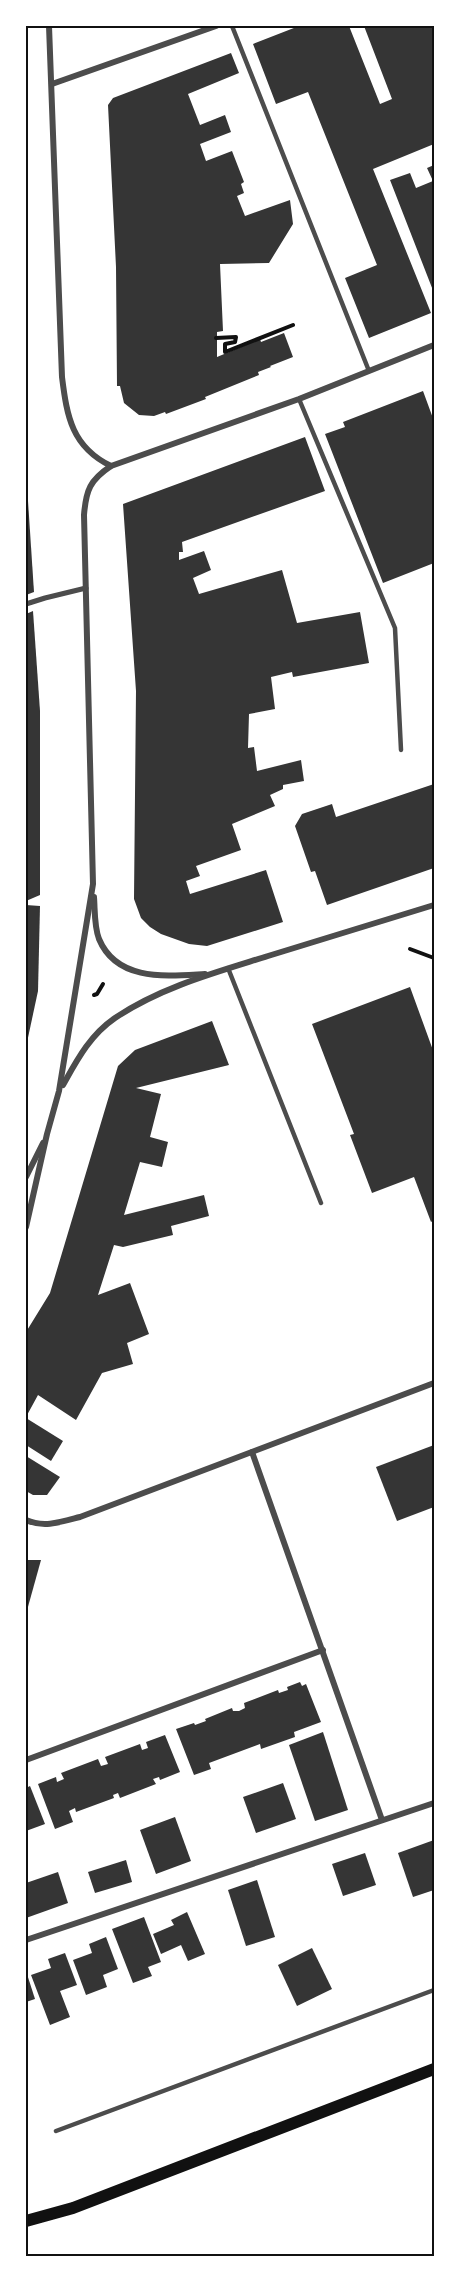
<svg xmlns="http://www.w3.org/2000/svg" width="460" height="2282" viewBox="0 0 460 2282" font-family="'DM Sans',sans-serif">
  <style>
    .building { fill: #353535 }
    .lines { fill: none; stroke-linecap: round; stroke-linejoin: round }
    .path { stroke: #111; stroke-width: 4 }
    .service { stroke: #4c4c4c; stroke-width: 4.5 }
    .pedestrian { stroke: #4c4c4c; stroke-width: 5 }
    .minor { stroke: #4c4c4c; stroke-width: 6 }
    .secondary { stroke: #111; stroke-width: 12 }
    .neatline { fill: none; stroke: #111; stroke-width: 2 }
  </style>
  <rect width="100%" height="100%" fill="#fff"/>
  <!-- building -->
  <g class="building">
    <path d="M 299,26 L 349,26 L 380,104 L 392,99 L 364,26 L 434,26 L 434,144 L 373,169 L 431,313 L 369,338 L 345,278 L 377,265 L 308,92 L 276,104 L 253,44 Z"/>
    <path d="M 231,53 L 239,73 L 188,94 L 200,125 L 225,115 L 231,132 L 200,144 L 206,161 L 232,151 L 244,182 L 241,184 L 244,193 L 237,196 L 245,216 L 290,200 L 293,224 L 269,263 L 220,264 L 223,331 L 217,332 L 217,357 L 260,339 L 261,342 L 284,333 L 293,357 L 270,366 L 271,367 L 258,372 L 259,375 L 205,397 L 206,399 L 166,414 L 165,412 L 154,416 L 139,415 L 124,403 L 120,386 L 117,386 L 116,267 L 108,105 L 113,98 Z"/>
    <path d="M 434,165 L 434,293 L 390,180 L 410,173 L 416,188 L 433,181 L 427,168 Z"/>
    <path d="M 423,391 L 434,421 L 434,563 L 383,583 L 325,434 L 345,427 L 343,422 Z"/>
    <path d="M 305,437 L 325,491 L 182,542 L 183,552 L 179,552 L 179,560 L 204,551 L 211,570 L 193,578 L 199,594 L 282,570 L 297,623 L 360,612 L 369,663 L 293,677 L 292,672 L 271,677 L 275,709 L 249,714 L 248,748 L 254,747 L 257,771 L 301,760 L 304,781 L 283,785 L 283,789 L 270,795 L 275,806 L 232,824 L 241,850 L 196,866 L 200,876 L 186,881 L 190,894 L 266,870 L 283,922 L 207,946 L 189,944 L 161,934 L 150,927 L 141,918 L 134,899 L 136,691 L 123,504 Z"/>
    <path d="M 26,494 L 28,501 L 34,592 L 26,595 Z"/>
    <path d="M 33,611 L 40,711 L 40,895 L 26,901 L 26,614 Z"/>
    <path d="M 434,784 L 434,868 L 327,905 L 315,871 L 311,872 L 295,826 L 302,814 L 332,804 L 336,817 Z"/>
    <path d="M 26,905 L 40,906 L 38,991 L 26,1047 Z"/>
    <path d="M 410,987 L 434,1053 L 434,1220 L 431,1222 L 414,1177 L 372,1193 L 350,1135 L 354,1134 L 312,1024 Z"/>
    <path d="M 212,1021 L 229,1065 L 136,1088 L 161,1094 L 150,1137 L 168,1142 L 162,1167 L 140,1162 L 124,1215 L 204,1195 L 209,1216 L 171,1226 L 173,1235 L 123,1247 L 114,1245 L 98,1295 L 130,1283 L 149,1334 L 127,1343 L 133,1364 L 102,1373 L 76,1420 L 38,1395 L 26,1417 L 26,1332 L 50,1293 L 118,1066 L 135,1050 Z"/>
    <path d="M 26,1418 L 63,1441 L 51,1461 L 26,1445 Z"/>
    <path d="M 434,1445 L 434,1507 L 397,1521 L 376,1467 Z"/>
    <path d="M 26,1456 L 60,1477 L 47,1495 L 33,1495 L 26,1491 Z"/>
    <path d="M 26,1560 L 41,1560 L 26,1614 Z"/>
    <path d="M 300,1682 L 302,1686 L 306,1684 L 321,1722 L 294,1732 L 295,1737 L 261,1749 L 260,1744 L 209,1763 L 211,1769 L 194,1775 L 176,1729 L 194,1723 L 195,1725 L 206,1721 L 205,1719 L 232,1708 L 233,1711 L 239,1711 L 245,1708 L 244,1703 L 278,1690 L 279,1693 L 288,1690 L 287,1687 Z"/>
    <path d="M 323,1732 L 348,1810 L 315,1821 L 289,1745 Z"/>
    <path d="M 165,1735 L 180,1772 L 160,1780 L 159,1777 L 153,1779 L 156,1784 L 120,1798 L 118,1793 L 113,1795 L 114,1798 L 76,1812 L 75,1808 L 69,1811 L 73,1822 L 55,1829 L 38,1784 L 56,1777 L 57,1782 L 64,1779 L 61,1773 L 98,1759 L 101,1766 L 108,1764 L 105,1757 L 140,1744 L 142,1750 L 148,1748 L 146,1742 Z"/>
    <path d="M 283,1783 L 296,1819 L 256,1833 L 243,1797 Z"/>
    <path d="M 30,1786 L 45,1824 L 26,1831 L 26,1788 Z"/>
    <path d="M 175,1817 L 191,1861 L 156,1874 L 140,1830 Z"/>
    <path d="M 434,1840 L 434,1890 L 413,1897 L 398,1853 Z"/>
    <path d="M 365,1853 L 376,1885 L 343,1896 L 332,1864 Z"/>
    <path d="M 126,1860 L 132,1882 L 95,1893 L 88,1872 Z"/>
    <path d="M 58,1872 L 68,1903 L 26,1918 L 26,1883 Z"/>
    <path d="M 257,1880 L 275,1937 L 246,1946 L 228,1890 Z"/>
    <path d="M 187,1912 L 205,1954 L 188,1961 L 181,1945 L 161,1954 L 153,1934 L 174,1925 L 171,1920 Z"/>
    <path d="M 144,1917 L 161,1962 L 148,1967 L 152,1976 L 133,1983 L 112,1929 Z"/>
    <path d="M 106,1937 L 118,1969 L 103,1975 L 107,1987 L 86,1995 L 73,1960 L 92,1953 L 89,1944 Z"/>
    <path d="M 312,1948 L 332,1989 L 297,2006 L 278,1965 Z"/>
    <path d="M 65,1953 L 77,1985 L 60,1991 L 70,2017 L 50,2025 L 31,1975 L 51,1968 L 48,1959 Z"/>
    <path d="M 26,1971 L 35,1999 L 26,2002 Z"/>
  </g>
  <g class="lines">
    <!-- path -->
    <g class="path">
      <path d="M 216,338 L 236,337 L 235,342 L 225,344 L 225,352 L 293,325"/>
      <path d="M 410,949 L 434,958"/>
      <path d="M 94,995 L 97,994 L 103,984"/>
    </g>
    <!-- service -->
    <g class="service">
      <path d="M 232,26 L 369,371"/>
      <path d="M 299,399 L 395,628 L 401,750"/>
      <path d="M 228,968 L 321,1203"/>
      <path d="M 56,2131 L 434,1990"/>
    </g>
    <!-- pedestrian -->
    <path class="pedestrian" d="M 26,604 L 45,598 L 86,588"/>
    <!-- minor -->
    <g class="minor">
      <path d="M 49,26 L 62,377 C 67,417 72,447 111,466"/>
      <path d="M 52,84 L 216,26"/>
      <path d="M 94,897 C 95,910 94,926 99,939 C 117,982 167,976 205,974"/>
      <path d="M 63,1085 C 77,1060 90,1035 115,1018 C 161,987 217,972 268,956 C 324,939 379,922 434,905"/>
      <path d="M 26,1177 L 43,1143"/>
      <path d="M 26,1227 L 47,1134 L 59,1091 L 93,884 L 84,515 C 86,490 90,480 111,466 L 299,399 L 434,345"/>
      <path d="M 252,1452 L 382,1820"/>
      <path d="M 26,1520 C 44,1528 61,1522 80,1517 L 434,1383"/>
      <path d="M 26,1760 L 323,1650"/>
      <path d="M 26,1940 L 434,1803"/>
    </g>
    <!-- secondary -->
    <path class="secondary" d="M 26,2221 L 73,2208 L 434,2069"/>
  </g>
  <!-- border -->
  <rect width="460" height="2282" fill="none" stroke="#ffffff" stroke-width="54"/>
  <rect x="27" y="27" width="406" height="2228" class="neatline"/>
</svg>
